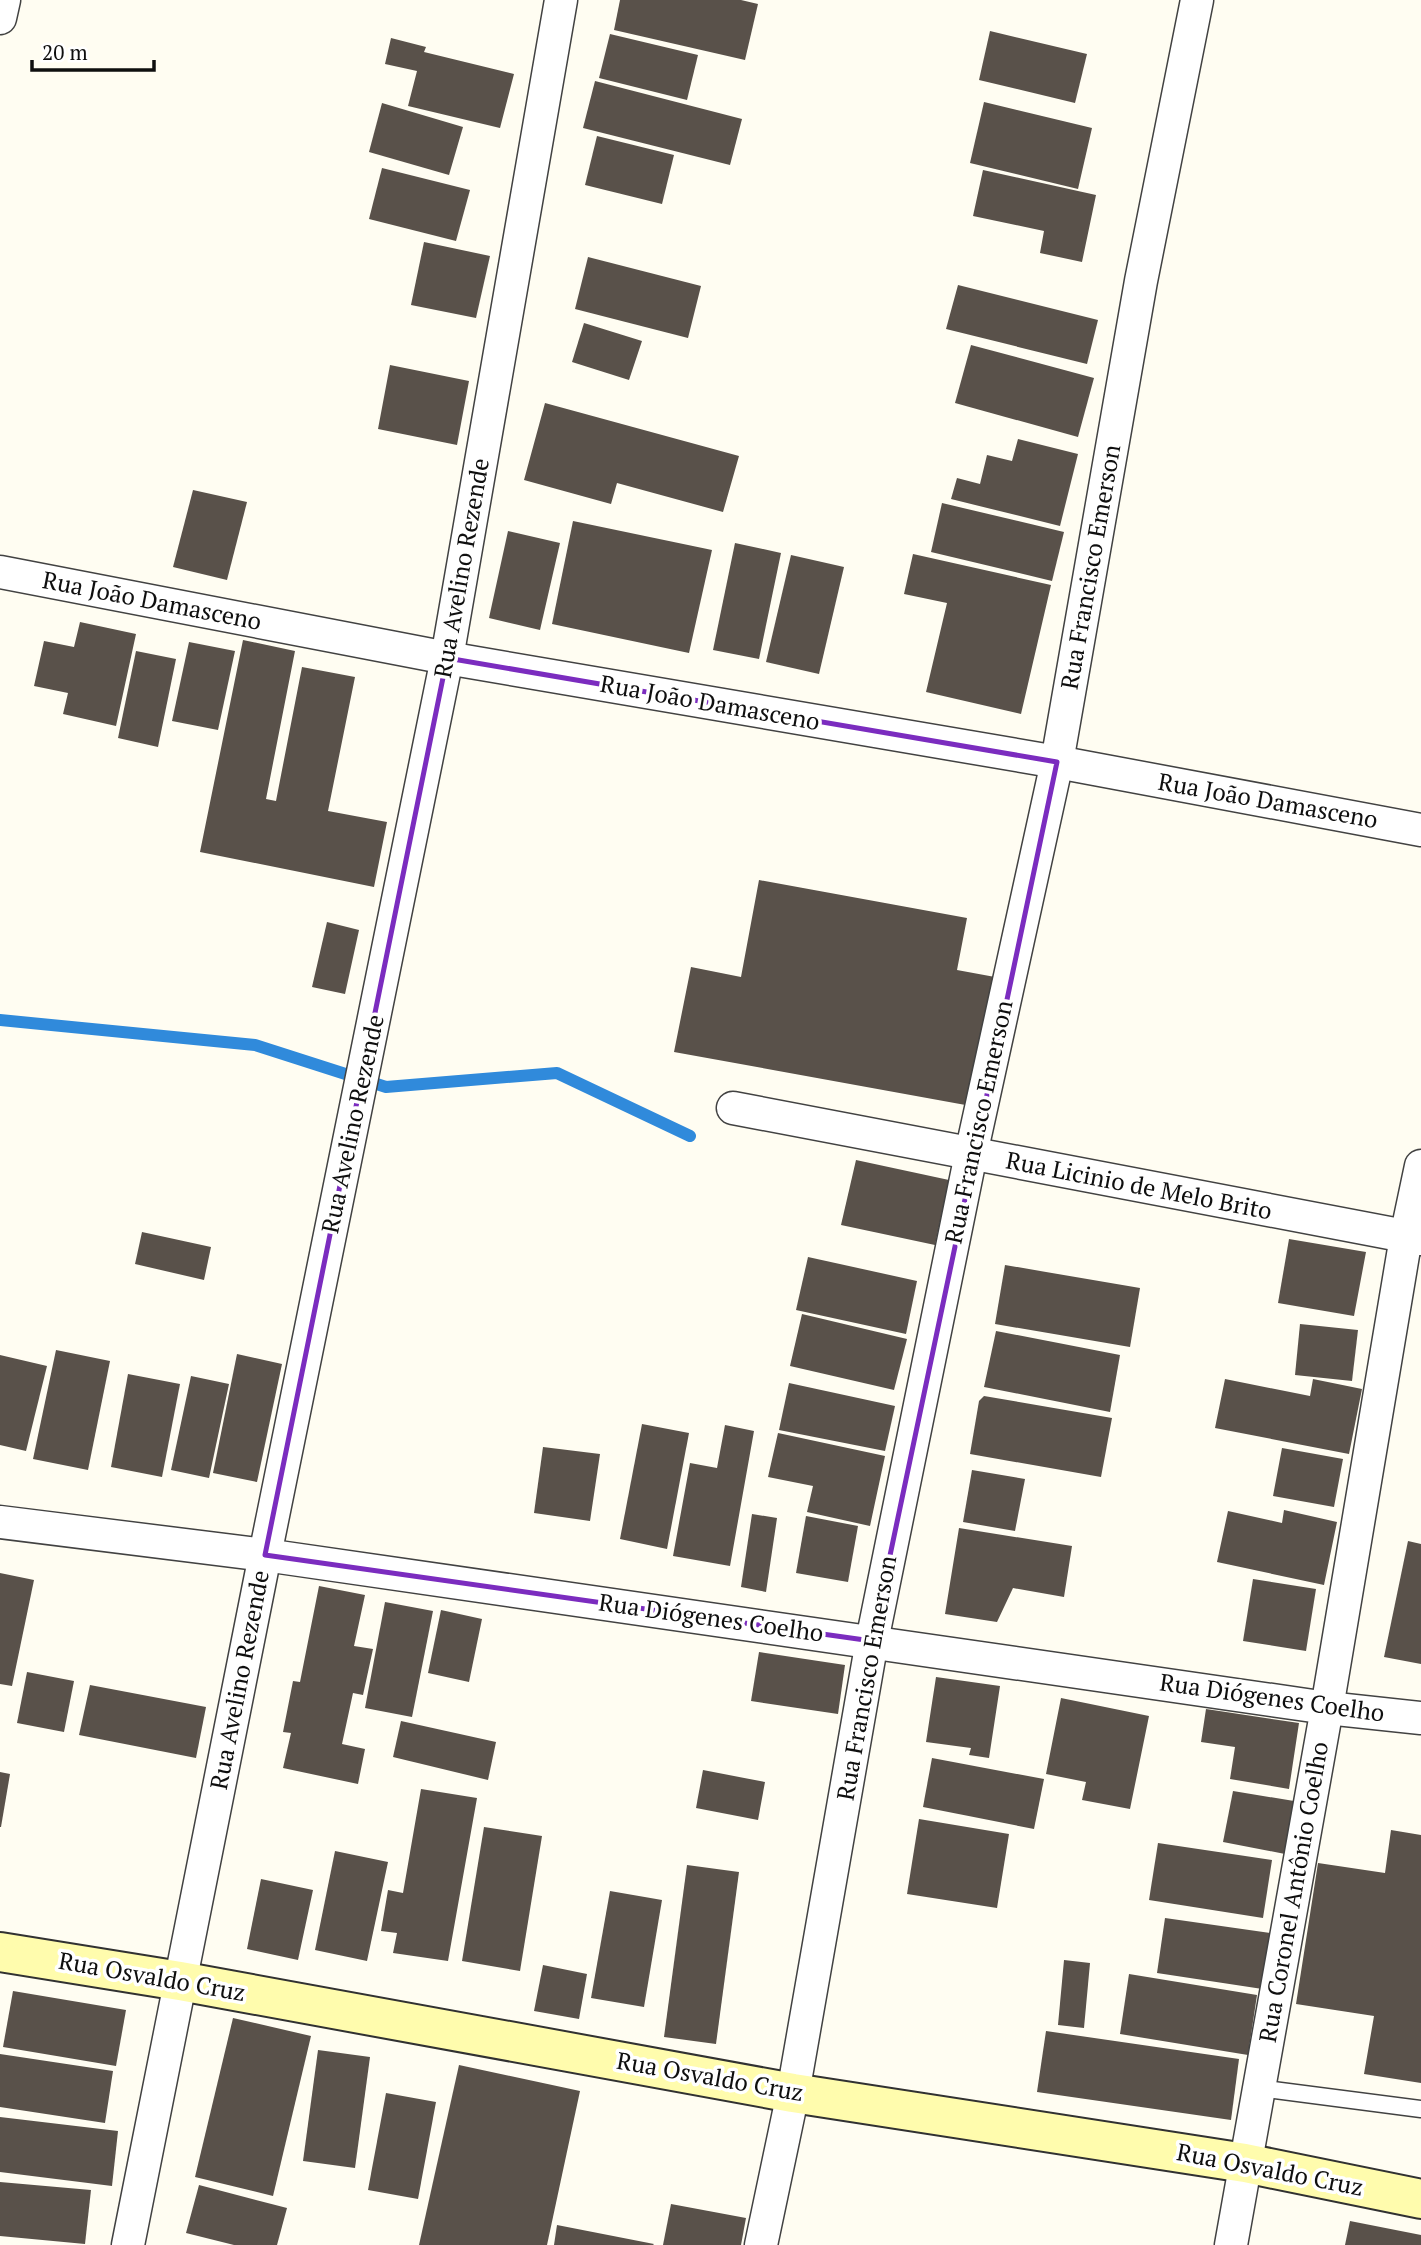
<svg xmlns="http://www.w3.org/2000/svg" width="1421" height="2245" viewBox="0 0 1421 2245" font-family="'PT Serif',serif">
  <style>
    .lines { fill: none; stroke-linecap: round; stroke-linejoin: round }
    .stream { stroke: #308adb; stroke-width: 12 }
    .building { fill: #59514a }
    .service-casing { stroke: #424242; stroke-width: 19 }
    .minor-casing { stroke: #424242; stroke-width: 35 }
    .secondary-casing { stroke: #313131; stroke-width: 42 }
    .service { stroke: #fff; stroke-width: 16 }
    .minor { stroke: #fff; stroke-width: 32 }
    .secondary { stroke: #fffcad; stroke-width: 38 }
    .marked { fill: none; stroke: #7b2cbf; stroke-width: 5; stroke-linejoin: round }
    .labels { text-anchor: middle; stroke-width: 7; stroke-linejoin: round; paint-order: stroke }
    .street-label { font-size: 24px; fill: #0f0f0f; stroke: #fff }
  </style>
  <rect width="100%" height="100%" fill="#fffdf2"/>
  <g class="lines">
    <!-- stream -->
    <path class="stream" d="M 0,1020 L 255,1045 L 386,1087 L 557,1073 L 690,1136"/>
  </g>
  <!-- building -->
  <g class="building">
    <path d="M 620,0 L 741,0 L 758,4 L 745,60 L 614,30 Z"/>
    <path d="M 990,31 L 1087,54 L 1075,103 L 979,80 Z"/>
    <path d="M 610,34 L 698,55 L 687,100 L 599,78 Z"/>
    <path d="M 391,38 L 426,47 L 424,52 L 514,74 L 500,128 L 408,106 L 417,71 L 385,64 Z"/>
    <path d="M 595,81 L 742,119 L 730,165 L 583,128 Z"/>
    <path d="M 984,102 L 1092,128 L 1078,189 L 970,163 Z"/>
    <path d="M 382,103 L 463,127 L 449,175 L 369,152 Z"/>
    <path d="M 597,136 L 674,155 L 662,204 L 585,185 Z"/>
    <path d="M 382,168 L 470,190 L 456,241 L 369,219 Z"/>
    <path d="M 983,170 L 1096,195 L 1082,262 L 1040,253 L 1044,231 L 973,216 Z"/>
    <path d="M 424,242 L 490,256 L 476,318 L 411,305 Z"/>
    <path d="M 588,257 L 701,286 L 688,338 L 575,309 Z"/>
    <path d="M 958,285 L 1098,320 L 1087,364 L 946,329 Z"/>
    <path d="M 584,323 L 642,341 L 629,380 L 572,362 Z"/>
    <path d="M 971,345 L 1094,378 L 1078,437 L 955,403 Z"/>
    <path d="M 390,365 L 469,381 L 457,445 L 378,429 Z"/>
    <path d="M 545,403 L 739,456 L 723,512 L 617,483 L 611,504 L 524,480 Z"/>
    <path d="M 1018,439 L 1078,454 L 1060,526 L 951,499 L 957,478 L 980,484 L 987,455 L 1012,461 Z"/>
    <path d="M 193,490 L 247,502 L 227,580 L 173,567 Z"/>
    <path d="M 942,503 L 1064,532 L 1052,581 L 931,552 Z"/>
    <path d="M 573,521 L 712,550 L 689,653 L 552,624 Z"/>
    <path d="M 508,531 L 560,543 L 540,630 L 489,618 Z"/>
    <path d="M 735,543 L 781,553 L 759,659 L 713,650 Z"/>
    <path d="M 913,554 L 1051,585 L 1021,714 L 926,692 L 947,603 L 904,594 Z"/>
    <path d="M 791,555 L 844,567 L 819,674 L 766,662 Z"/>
    <path d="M 80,622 L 136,634 L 116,726 L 63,714 L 68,693 L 34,686 L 44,641 L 74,647 Z"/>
    <path d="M 243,640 L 295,651 L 266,799 L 276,801 L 302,667 L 355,677 L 328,811 L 387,822 L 374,887 L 200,852 Z"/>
    <path d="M 189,642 L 235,651 L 218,730 L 172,721 Z"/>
    <path d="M 136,651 L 176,659 L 158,747 L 118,738 Z"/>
    <path d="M 759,880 L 967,918 L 957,970 L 995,977 L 971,1106 L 674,1052 L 691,967 L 741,977 Z"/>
    <path d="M 327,922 L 359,930 L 345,994 L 312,987 Z"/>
    <path d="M 856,1160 L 949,1180 L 935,1245 L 841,1225 Z"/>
    <path d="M 142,1232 L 211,1247 L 204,1280 L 135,1264 Z"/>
    <path d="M 1289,1239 L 1366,1252 L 1354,1316 L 1278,1303 Z"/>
    <path d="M 808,1257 L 917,1281 L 906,1334 L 796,1310 Z"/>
    <path d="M 1005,1265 L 1140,1288 L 1130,1347 L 995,1324 Z"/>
    <path d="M 802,1314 L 907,1339 L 894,1390 L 790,1366 Z"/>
    <path d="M 1300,1324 L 1358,1330 L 1352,1381 L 1295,1375 Z"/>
    <path d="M 996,1331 L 1120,1355 L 1110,1412 L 984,1387 Z"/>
    <path d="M 56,1350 L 110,1361 L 88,1470 L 33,1459 Z"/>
    <path d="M 237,1354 L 282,1364 L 257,1482 L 213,1473 Z"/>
    <path d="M 0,1355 L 47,1366 L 26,1451 L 0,1445 Z"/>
    <path d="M 128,1374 L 180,1384 L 162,1477 L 111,1467 Z"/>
    <path d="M 191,1376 L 229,1384 L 209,1478 L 171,1470 Z"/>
    <path d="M 1225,1379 L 1310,1396 L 1313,1379 L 1362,1389 L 1349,1454 L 1215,1428 Z"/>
    <path d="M 789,1383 L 895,1406 L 885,1451 L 779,1430 Z"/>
    <path d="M 984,1396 L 1112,1418 L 1101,1477 L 970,1454 L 979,1401 Z"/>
    <path d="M 642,1424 L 689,1433 L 667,1549 L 620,1539 Z"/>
    <path d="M 725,1425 L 754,1431 L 730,1566 L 673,1556 L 690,1463 L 717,1468 Z"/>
    <path d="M 778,1433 L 885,1456 L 870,1526 L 807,1512 L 813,1486 L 768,1477 Z"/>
    <path d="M 543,1447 L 600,1454 L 590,1521 L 534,1513 Z"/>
    <path d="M 1282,1448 L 1343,1459 L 1334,1507 L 1273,1496 Z"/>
    <path d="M 972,1470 L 1025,1479 L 1015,1531 L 963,1522 Z"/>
    <path d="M 1284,1510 L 1337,1522 L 1324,1585 L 1217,1562 L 1228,1511 L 1282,1523 Z"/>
    <path d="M 752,1514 L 777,1518 L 766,1592 L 741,1587 Z"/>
    <path d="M 806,1516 L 858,1526 L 848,1582 L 796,1573 Z"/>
    <path d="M 959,1528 L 1072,1546 L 1064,1597 L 1013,1588 L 997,1622 L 945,1614 Z"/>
    <path d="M 1408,1541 L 1421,1544 L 1421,1664 L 1384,1657 Z"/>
    <path d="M 0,1573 L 34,1580 L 12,1686 L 0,1684 Z"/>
    <path d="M 1253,1579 L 1316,1589 L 1306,1651 L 1243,1641 Z"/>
    <path d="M 319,1586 L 365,1595 L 354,1646 L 373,1649 L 363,1695 L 353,1693 L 342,1744 L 365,1749 L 358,1784 L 283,1768 L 291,1733 L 283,1732 L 293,1681 L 300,1682 Z"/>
    <path d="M 385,1602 L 433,1611 L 412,1717 L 365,1708 Z"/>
    <path d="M 441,1610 L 482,1619 L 469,1682 L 428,1673 Z"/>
    <path d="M 759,1652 L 845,1665 L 838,1714 L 751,1701 Z"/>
    <path d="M 27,1672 L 74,1681 L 64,1732 L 17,1723 Z"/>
    <path d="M 936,1677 L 1000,1686 L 989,1758 L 969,1755 L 971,1748 L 926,1742 Z"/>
    <path d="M 90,1685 L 206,1707 L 196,1758 L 79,1735 Z"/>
    <path d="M 1061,1698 L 1149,1716 L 1130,1809 L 1082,1800 L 1086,1782 L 1046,1774 Z"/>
    <path d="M 1206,1709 L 1299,1723 L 1289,1789 L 1230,1779 L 1235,1747 L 1201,1742 Z"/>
    <path d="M 401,1721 L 496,1742 L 488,1780 L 393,1757 Z"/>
    <path d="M 932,1758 L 1044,1779 L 1034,1829 L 923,1807 Z"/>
    <path d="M 703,1770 L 765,1782 L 758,1820 L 696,1808 Z"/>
    <path d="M 0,1772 L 10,1774 L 1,1827 L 0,1827 Z"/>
    <path d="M 421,1789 L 477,1798 L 448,1961 L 393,1953 L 397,1933 L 381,1931 L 388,1890 L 403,1893 Z"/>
    <path d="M 1233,1791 L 1300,1802 L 1290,1855 L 1223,1842 Z"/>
    <path d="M 919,1819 L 1009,1834 L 997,1908 L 907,1894 Z"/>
    <path d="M 484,1827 L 542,1836 L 520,1971 L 462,1961 Z"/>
    <path d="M 1391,1830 L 1421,1835 L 1421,2083 L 1364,2074 L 1374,2016 L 1296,2004 L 1318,1863 L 1385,1873 Z"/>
    <path d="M 1158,1843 L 1272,1860 L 1263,1918 L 1149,1900 Z"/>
    <path d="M 335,1851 L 388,1862 L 367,1961 L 315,1950 Z"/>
    <path d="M 687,1865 L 739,1872 L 716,2044 L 664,2037 Z"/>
    <path d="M 261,1879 L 313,1890 L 298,1960 L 247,1949 Z"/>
    <path d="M 610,1891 L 662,1900 L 644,2007 L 591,1998 Z"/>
    <path d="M 1165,1918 L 1277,1934 L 1269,1990 L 1157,1973 Z"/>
    <path d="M 1064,1960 L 1090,1963 L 1084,2028 L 1058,2025 Z"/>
    <path d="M 543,1965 L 587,1974 L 579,2019 L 534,2011 Z"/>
    <path d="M 1129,1974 L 1257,1995 L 1248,2055 L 1120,2034 Z"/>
    <path d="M 13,1991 L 126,2010 L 116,2066 L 3,2047 Z"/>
    <path d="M 233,2018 L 311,2036 L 273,2196 L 195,2177 Z"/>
    <path d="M 1046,2031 L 1239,2059 L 1231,2120 L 1037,2092 Z"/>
    <path d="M 318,2050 L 370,2057 L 355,2168 L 303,2161 Z"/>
    <path d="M 0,2054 L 113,2071 L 105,2123 L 0,2107 Z"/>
    <path d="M 459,2065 L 580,2091 L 547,2245 L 419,2245 Z"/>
    <path d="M 386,2093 L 436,2102 L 418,2199 L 368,2190 Z"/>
    <path d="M 0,2117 L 118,2131 L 112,2186 L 0,2172 Z"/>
    <path d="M 0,2182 L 91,2190 L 85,2244 L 0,2236 Z"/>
    <path d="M 199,2185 L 287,2208 L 277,2245 L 234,2245 L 186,2233 Z"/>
    <path d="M 671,2204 L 746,2218 L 741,2245 L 663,2245 Z"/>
    <path d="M 1350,2221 L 1421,2235 L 1421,2245 L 1345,2245 Z"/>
    <path d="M 557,2225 L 654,2244 L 653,2245 L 554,2245 Z"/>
  </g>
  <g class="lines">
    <defs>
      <path id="service" d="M 1258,2088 L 1421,2109"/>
      <g id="minor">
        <path d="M 0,18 L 4,0"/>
        <path d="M 0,572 L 447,658 L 1057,762 L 1421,830"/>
        <path d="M 733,1108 L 1421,1239"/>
        <path d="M 0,1522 L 265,1555 L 1327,1708 L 1421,1718"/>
        <path d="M 128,2245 L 265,1555 L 447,658 L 561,0"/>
        <path d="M 761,2245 L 793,2093 L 872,1641 L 971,1154 L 1057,762 L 1141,281 L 1197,0"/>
        <path d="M 1231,2245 L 1327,1708 L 1406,1237 L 1421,1166"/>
      </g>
      <path id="secondary" d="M 0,1952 L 180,1981 L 793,2093 L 1245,2163 L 1421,2199"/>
    </defs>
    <!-- service casing -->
    <use href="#service" class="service-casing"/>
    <!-- minor casing -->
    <use href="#minor" class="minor-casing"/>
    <!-- secondary casing -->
    <use href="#secondary" class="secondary-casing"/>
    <!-- service -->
    <use href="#service" class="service"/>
    <!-- minor -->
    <use href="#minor" class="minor"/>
    <!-- secondary -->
    <use href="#secondary" class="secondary"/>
  </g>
  <!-- marked area -->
  <path class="marked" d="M 447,658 L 1057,762 L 872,1641 L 265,1555 Z"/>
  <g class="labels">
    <!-- street labels -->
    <g class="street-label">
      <text transform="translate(1091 567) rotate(-80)" y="8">Rua Francisco Emerson</text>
      <text transform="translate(462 568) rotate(-80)" y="8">Rua Avelino Rezende</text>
      <text transform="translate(152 601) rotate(11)" y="8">Rua João Damasceno</text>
      <text transform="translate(710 703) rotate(10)" y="8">Rua João Damasceno</text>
      <text transform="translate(1268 801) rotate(10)" y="8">Rua João Damasceno</text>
      <text transform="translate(979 1122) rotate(-78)" y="8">Rua Francisco Emerson</text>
      <text transform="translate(353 1124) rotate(-78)" y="8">Rua Avelino Rezende</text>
      <text transform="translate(1139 1186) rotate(11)" y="8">Rua Licinio de Melo Brito</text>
      <text transform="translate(711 1618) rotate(8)" y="8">Rua Diógenes Coelho</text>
      <text transform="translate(867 1678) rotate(-80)" y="8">Rua Francisco Emerson</text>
      <text transform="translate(240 1680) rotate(-79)" y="8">Rua Avelino Rezende</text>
      <text transform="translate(1272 1698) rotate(8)" y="8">Rua Diógenes Coelho</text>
      <text transform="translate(1294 1892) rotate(-80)" y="8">Rua Coronel Antônio Coelho</text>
      <text transform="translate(152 1977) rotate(10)" y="8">Rua Osvaldo Cruz</text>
      <text transform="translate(710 2077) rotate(10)" y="8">Rua Osvaldo Cruz</text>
      <text transform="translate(1270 2170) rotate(11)" y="8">Rua Osvaldo Cruz</text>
    </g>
  </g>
  <!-- scale -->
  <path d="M32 60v10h122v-10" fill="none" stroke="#0f0f0f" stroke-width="3.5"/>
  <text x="42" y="60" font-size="21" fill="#0f0f0f" stroke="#ffffff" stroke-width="5" paint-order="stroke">20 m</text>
</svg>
